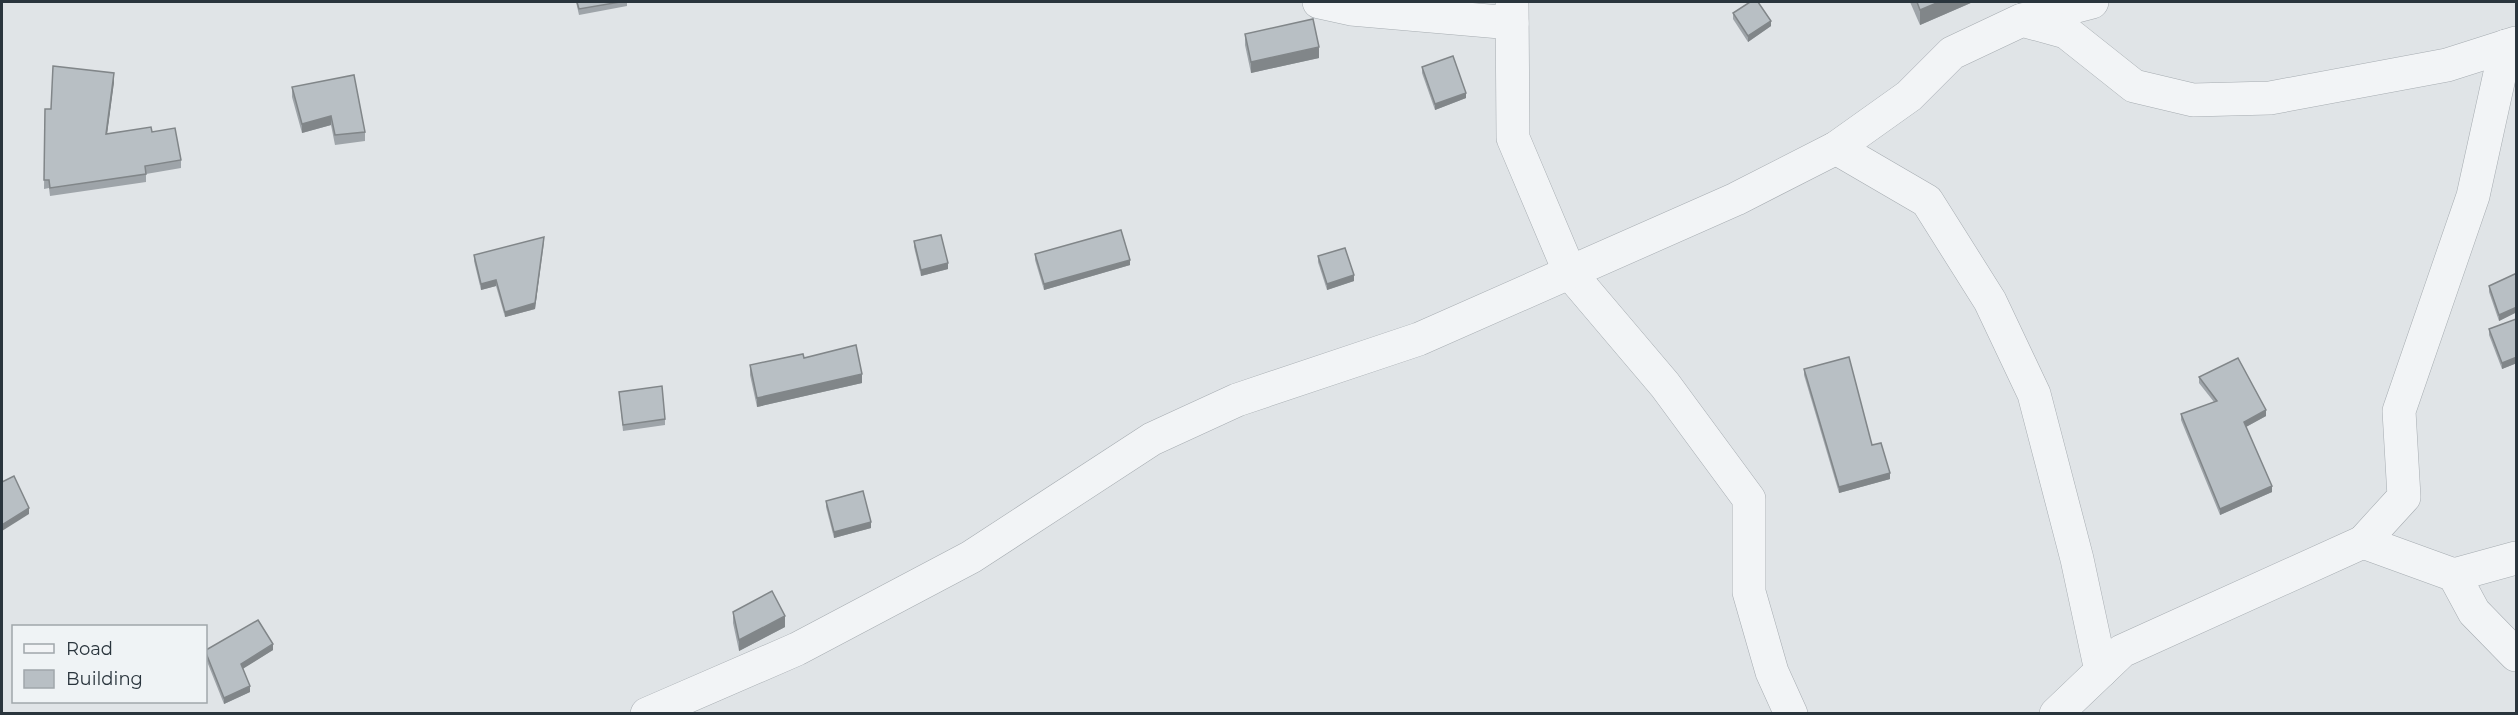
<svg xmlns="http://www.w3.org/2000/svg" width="2518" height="715" viewBox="0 0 2518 715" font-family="Montserrat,sans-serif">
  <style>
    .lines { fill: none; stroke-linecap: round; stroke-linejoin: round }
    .minor-casing { stroke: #a6acb1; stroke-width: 34 }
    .minor { stroke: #f2f4f6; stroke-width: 33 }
    .wall { fill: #9ea4a9 }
    .shaded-wall { fill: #818689 }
    .building { fill: #b8bfc4; stroke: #818689; stroke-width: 1.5 }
  </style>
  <rect width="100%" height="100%" fill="#e0e4e7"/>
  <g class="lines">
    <defs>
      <g id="minor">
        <path d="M 1319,2 L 1351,9 L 1512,23"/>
        <path d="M 1512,2 L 1513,138 L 1570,273 L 1665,385 L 1749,499 L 1749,592 L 1772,672 L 1791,714"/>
        <path d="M 2023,20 L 2092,2"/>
        <path d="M 1836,148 L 1927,201 L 1990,301 L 2034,394 L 2077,559 L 2101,671"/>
        <path d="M 2363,542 L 2404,497 L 2399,411 L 2473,196 L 2506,46"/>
        <path d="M 2454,575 L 2516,558"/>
        <path d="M 647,714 L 797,649 L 971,557 L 1152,439 L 1237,400 L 1419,339 L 1736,199 L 1836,148 L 1909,96 L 1952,53 L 2022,20 L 2066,32 L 2134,86 L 2193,100 L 2270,98 L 2447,65 L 2516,43"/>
        <path d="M 2056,714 L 2122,651 L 2363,542 L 2454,575 L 2474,612 L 2516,655"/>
      </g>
    </defs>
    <!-- minor casing -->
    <use href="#minor" class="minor-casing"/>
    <!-- minor -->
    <use href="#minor" class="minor"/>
  </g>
  <!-- wall -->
  <g class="wall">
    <path d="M 576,2 L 627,2 L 627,6 L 579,15 Z"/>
    <path d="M 1910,2 L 1973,2 L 1920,25 Z"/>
    <path d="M 1733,13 L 1771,26 L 1748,42 L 1733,19 Z"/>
    <path d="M 1245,34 L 1319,58 L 1251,73 L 1245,45 Z"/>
    <path d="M 1422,67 L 1466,98 L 1435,110 L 1422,73 Z"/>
    <path d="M 114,82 L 107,134 L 152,132 L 181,160 L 181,168 L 146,174 L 146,182 L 50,196 L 49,188 L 44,189 L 45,109 L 51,109 Z"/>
    <path d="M 292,87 L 365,132 L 365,141 L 335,145 L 331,125 L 302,133 L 292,97 Z"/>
    <path d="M 914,241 L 948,269 L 921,276 L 914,247 Z"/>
    <path d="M 544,243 L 535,309 L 505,317 L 496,286 L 481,290 L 474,261 L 474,255 Z"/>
    <path d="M 1035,254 L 1130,265 L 1044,290 L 1035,260 Z"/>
    <path d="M 1318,256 L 1354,281 L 1327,290 L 1318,262 Z"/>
    <path d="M 2517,273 L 2517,312 L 2499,321 L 2489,292 L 2489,286 Z"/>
    <path d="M 2517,320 L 2517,363 L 2502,369 L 2489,335 L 2489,329 Z"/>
    <path d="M 750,365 L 862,383 L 757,407 L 750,375 Z"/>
    <path d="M 1804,369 L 1872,445 L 1890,479 L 1839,493 L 1804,375 Z"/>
    <path d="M 2199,377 L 2266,416 L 2246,427 L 2272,492 L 2220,515 L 2181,420 L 2181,414 L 2214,402 L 2199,383 Z"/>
    <path d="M 619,392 L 665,419 L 665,425 L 623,431 Z"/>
    <path d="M 826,501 L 871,528 L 834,538 L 826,507 Z"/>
    <path d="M 733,612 L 785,627 L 739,651 L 733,623 Z"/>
    <path d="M 206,650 L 273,650 L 243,668 L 250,692 L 224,704 L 206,659 Z"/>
  </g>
  <!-- shaded-wall -->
  <g class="shaded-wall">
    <path d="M 1939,2 L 1973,2 L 1920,25 L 1920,10 Z"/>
    <path d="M 1771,21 L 1771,26 L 1748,42 L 1748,36 Z"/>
    <path d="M 1319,47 L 1319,58 L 1251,73 L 1251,62 Z"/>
    <path d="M 114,73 L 114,82 L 106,142 L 106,134 Z"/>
    <path d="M 1466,93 L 1466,98 L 1435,110 L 1435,104 Z"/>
    <path d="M 331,116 L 331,125 L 302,133 L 302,124 Z"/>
    <path d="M 544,237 L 535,309 L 505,317 L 505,312 Z"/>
    <path d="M 1130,260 L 1130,265 L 1044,290 L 1044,284 Z"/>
    <path d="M 948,263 L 948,269 L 921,276 L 921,270 Z"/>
    <path d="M 1354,275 L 1354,281 L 1327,290 L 1327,284 Z"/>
    <path d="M 496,280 L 496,286 L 481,290 L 481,284 Z"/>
    <path d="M 2517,307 L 2517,312 L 2499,321 L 2499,315 Z"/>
    <path d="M 2517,357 L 2517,363 L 2502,369 L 2502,363 Z"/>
    <path d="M 862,374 L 862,383 L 757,407 L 757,398 Z"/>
    <path d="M 2266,410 L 2266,416 L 2244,428 L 2244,422 Z"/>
    <path d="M 1890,473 L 1890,479 L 1839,493 L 1839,487 Z"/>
    <path d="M 2272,486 L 2272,492 L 2220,515 L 2220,509 Z"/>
    <path d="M 29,508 L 29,514 L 2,531 L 2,525 Z"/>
    <path d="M 871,522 L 871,528 L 834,538 L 834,532 Z"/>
    <path d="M 785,616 L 785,627 L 739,651 L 739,640 Z"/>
    <path d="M 273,644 L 273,650 L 241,670 L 241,664 Z"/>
    <path d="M 250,686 L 250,692 L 224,704 L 224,698 Z"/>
  </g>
  <!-- building -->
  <g class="building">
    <path d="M 577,2 L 620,2 L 579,9 Z"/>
    <path d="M 1750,2 L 1758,2 L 1771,21 L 1748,36 L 1733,13 Z"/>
    <path d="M 1917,2 L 1939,2 L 1920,10 Z"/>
    <path d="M 1313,19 L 1319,47 L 1251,62 L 1245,34 Z"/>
    <path d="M 1453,56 L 1466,93 L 1435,104 L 1422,67 Z"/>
    <path d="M 53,66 L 114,73 L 106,134 L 151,127 L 152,132 L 175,128 L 181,160 L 145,166 L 146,174 L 50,188 L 49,180 L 44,180 L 45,109 L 51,109 Z"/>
    <path d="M 354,75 L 365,132 L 335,135 L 331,116 L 302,124 L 292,87 Z"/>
    <path d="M 1121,230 L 1130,260 L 1044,284 L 1035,254 Z"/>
    <path d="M 941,235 L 948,263 L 921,270 L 914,241 Z"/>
    <path d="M 544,237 L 535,303 L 505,312 L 496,280 L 481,284 L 474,255 Z"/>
    <path d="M 1345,248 L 1354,275 L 1327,284 L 1318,256 Z"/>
    <path d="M 2517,273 L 2517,307 L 2499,315 L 2489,286 Z"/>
    <path d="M 2516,319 L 2517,357 L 2502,363 L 2489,329 Z"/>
    <path d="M 856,345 L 862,374 L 757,398 L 750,365 L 803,354 L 804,358 Z"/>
    <path d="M 1849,357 L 1872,445 L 1881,443 L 1890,473 L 1839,487 L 1804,369 Z"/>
    <path d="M 2238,358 L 2266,410 L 2244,422 L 2272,486 L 2220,509 L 2181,414 L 2217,401 L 2199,377 Z"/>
    <path d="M 662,386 L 665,419 L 623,425 L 619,392 Z"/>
    <path d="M 14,476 L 29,508 L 2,525 L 2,482 Z"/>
    <path d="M 863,491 L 871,522 L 834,532 L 826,501 Z"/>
    <path d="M 772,591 L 785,616 L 739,640 L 733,612 Z"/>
    <path d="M 258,620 L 273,644 L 241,664 L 250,686 L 224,698 L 206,653 L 206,650 Z"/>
  </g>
  <!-- border -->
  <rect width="2518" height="715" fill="none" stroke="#2a353d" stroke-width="6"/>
  <!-- legend -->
  <rect x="12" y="625" width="195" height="78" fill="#eff3f5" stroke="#a0a7ab" stroke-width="1.5"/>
  <rect x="24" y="644" width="30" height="9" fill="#f2f4f6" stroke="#a0a7ab" stroke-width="1.5"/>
  <text x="66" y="655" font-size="18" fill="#2a353d">Road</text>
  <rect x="24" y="670" width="30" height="18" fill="#b8bfc4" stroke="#a0a7ab" stroke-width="1.5"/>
  <text x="66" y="685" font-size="18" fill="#2a353d">Building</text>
</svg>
